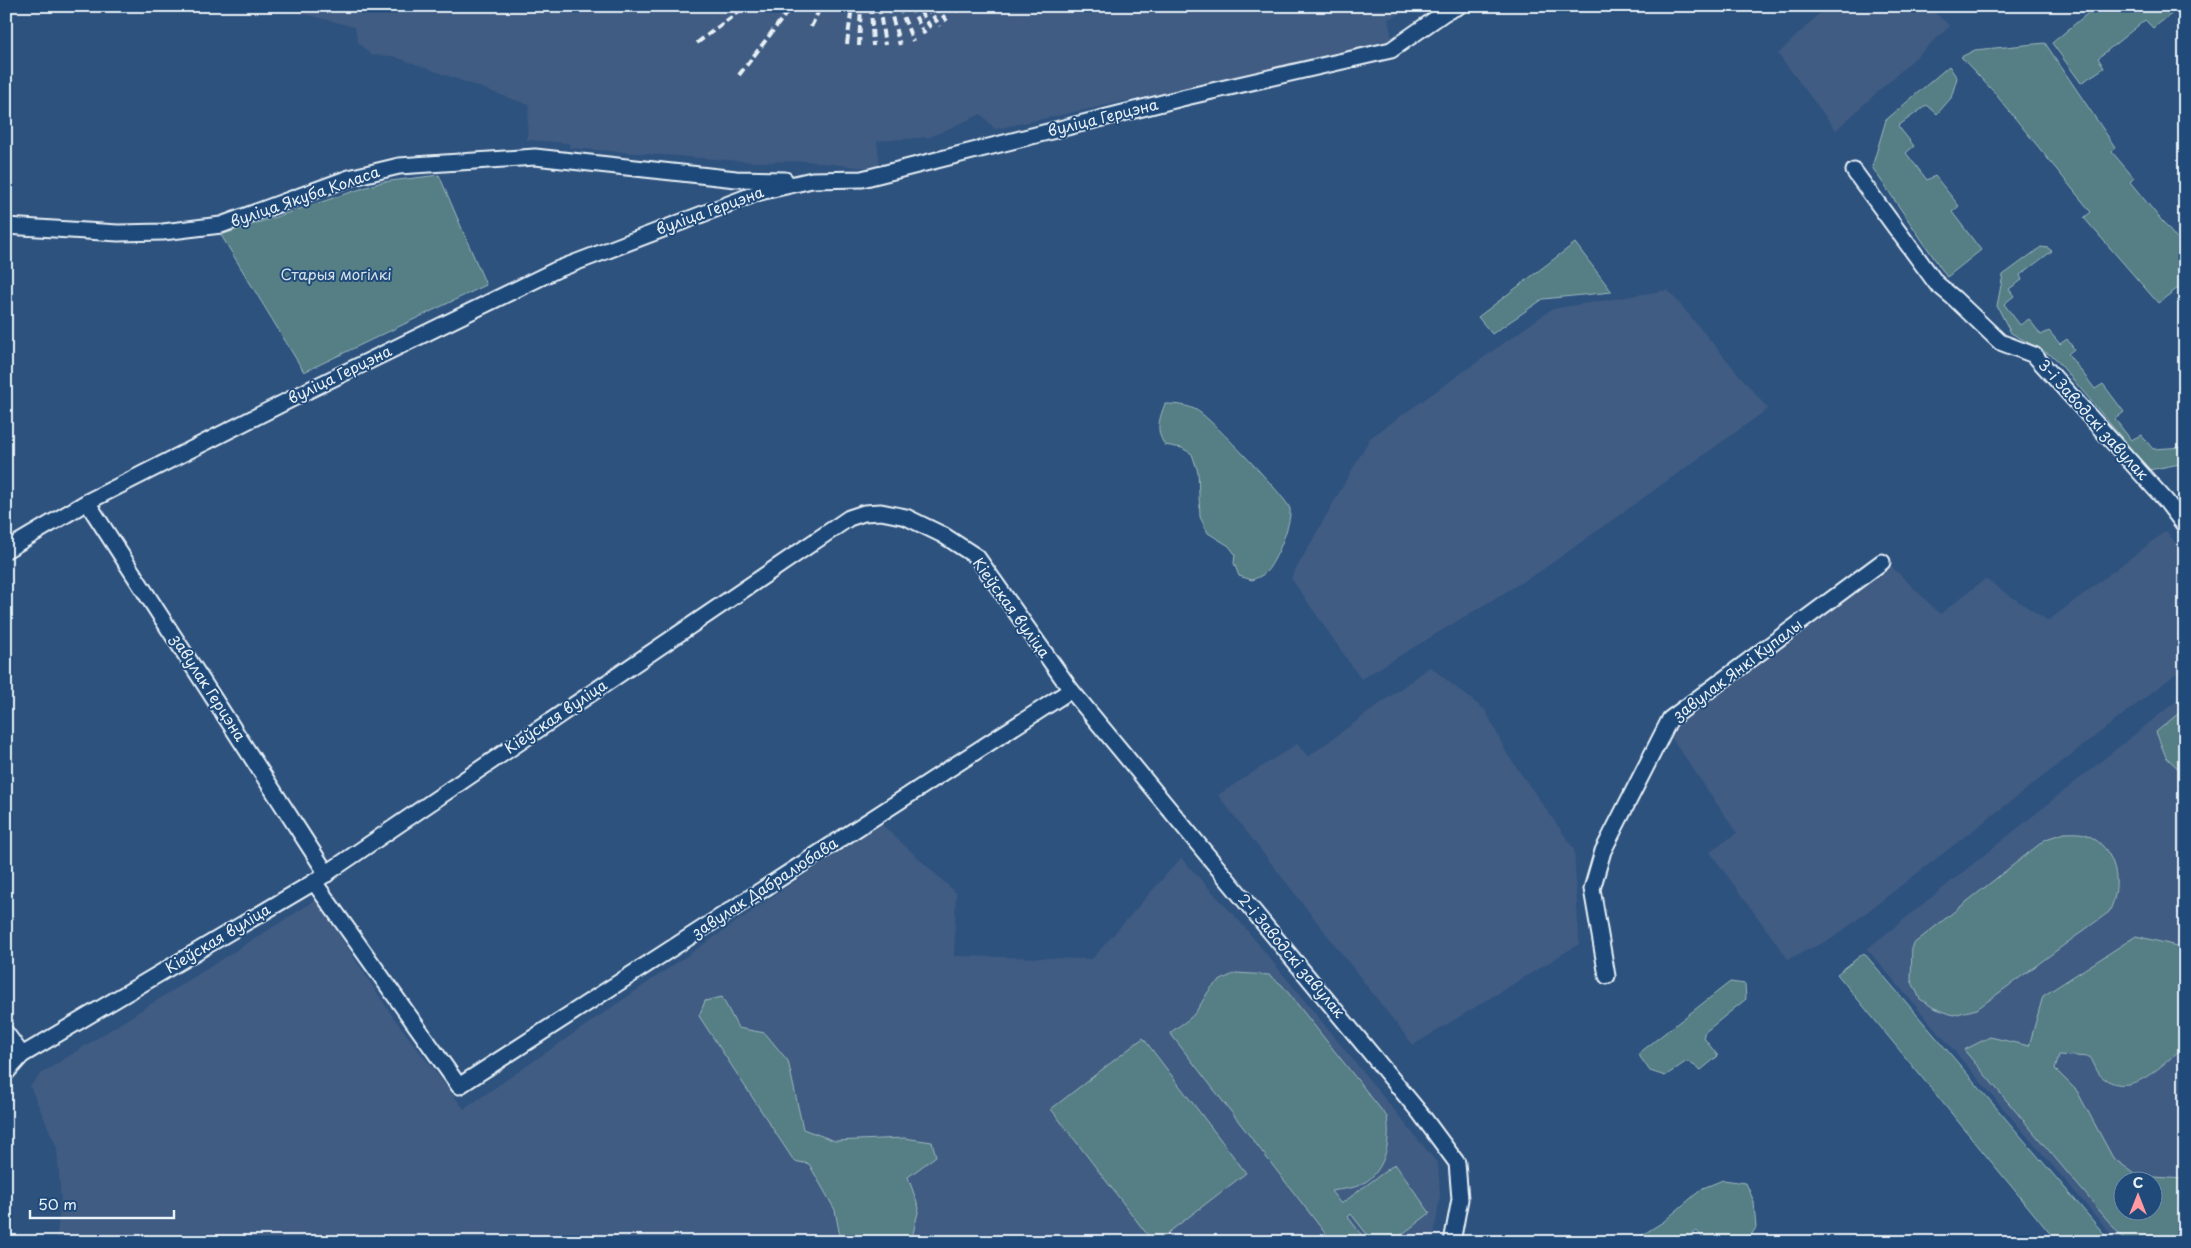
<svg xmlns="http://www.w3.org/2000/svg" width="2191" height="1248" viewBox="0 0 2191 1248" font-family="'Playpen Sans',sans-serif">
  <style>
    .built { fill: #415c83; fill-rule: evenodd }
    .green { fill: #557e85; stroke: #9eb8be; fill-rule: evenodd }
    .lines { fill: none; stroke-linecap: round; stroke-linejoin: round }
    .minor-casing { stroke: #e8f1f8; stroke-width: 19 }
    .minor { stroke: #1f4a7a; stroke-width: 15 }
    .rail { stroke: #e8f1f8; stroke-width: 4; stroke-dasharray: 8 4; stroke-linecap: butt }
    .labels { text-anchor: middle; stroke-width: 4; stroke-linejoin: round; paint-order: stroke }
    .street-label { font-size: 15px; fill: #e8f1f8; stroke: #1f4a7a }
    .park-label { font-size: 15px; fill: #d2e0e7; stroke: #1f4a7a }
  </style>
  <rect width="100%" height="100%" fill="#2e527e"/>
  <filter id="ink" filterUnits="userSpaceOnUse"><feTurbulence type="fractalNoise" baseFrequency=".02" numOctaves="2"/><feDisplacementMap in="SourceGraphic" scale="10" xChannelSelector="R" yChannelSelector="G"/><feConvolveMatrix kernelMatrix="1 2 1 2 8 2 1 2 1" color-interpolation-filters="sRGB"/></filter>
  <g filter="url(#ink)">
    <!-- built -->
    <g class="built">
      <path d="M 273,6 L 1419,6 L 1388,19 L 1393,44 L 995,129 L 981,114 L 930,137 L 877,141 L 880,167 L 857,167 L 806,161 L 755,162 L 585,149 L 570,148 L 569,143 L 527,140 L 529,105 L 393,56 L 371,55 L 358,42 L 355,27 Z"/>
      <path d="M 1827,6 L 1927,6 L 1950,26 L 1836,130 L 1778,54 Z"/>
      <path d="M 1668,290 L 1768,409 L 1542,570 L 1361,679 L 1291,578 L 1370,438 L 1552,309 Z"/>
      <path d="M 2166,531 L 2185,554 L 2185,667 L 1833,938 L 1788,959 L 1710,852 L 1737,833 L 1672,738 L 1688,707 L 1888,563 L 1940,614 L 1985,579 L 2048,621 Z"/>
      <path d="M 1430,667 L 1486,711 L 1507,754 L 1574,849 L 1579,944 L 1413,1045 L 1218,795 L 1297,744 L 1308,757 Z"/>
      <path d="M 2185,694 L 2185,1242 L 2118,1242 L 1867,949 ZM 2124,1180 L 2154,1180 L 2154,1210 L 2124,1210 Z"/>
      <path d="M 880,823 L 956,893 L 954,956 L 1092,959 L 1181,858 L 1241,923 L 1438,1164 L 1440,1195 L 1433,1242 L 56,1242 L 61,1200 L 57,1148 L 30,1086 L 42,1073 L 316,900 L 393,1017 L 464,1109 Z"/>
    </g>
    <!-- green -->
    <g class="green">
      <path d="M 2102,6 L 2182,6 L 2153,28 L 2145,20 L 2098,58 L 2104,68 L 2081,83 L 2052,43 L 2093,9 Z"/>
      <path d="M 2045,43 L 2115,147 L 2112,152 L 2134,178 L 2130,182 L 2185,249 L 2185,289 L 2178,288 L 2158,303 L 2084,218 L 2091,212 L 1993,91 L 1961,57 L 1975,50 Z"/>
      <path d="M 1949,66 L 1957,78 L 1951,98 L 1937,114 L 1927,105 L 1898,126 L 1914,146 L 1906,153 L 1927,180 L 1935,176 L 1959,206 L 1952,212 L 1981,250 L 1947,277 L 1872,167 L 1886,120 Z"/>
      <path d="M 439,175 L 486,285 L 304,372 L 221,235 L 382,182 Z"/>
      <path d="M 1575,243 L 1612,292 L 1543,299 L 1492,334 L 1478,317 Z"/>
      <path d="M 2041,247 L 2048,248 L 2052,251 L 2020,275 L 2022,280 L 2009,289 L 2014,296 L 2004,304 L 2020,325 L 2029,319 L 2041,335 L 2049,331 L 2060,344 L 2067,339 L 2074,349 L 2068,354 L 2095,389 L 2103,384 L 2124,412 L 2115,419 L 2131,440 L 2141,435 L 2153,449 L 2185,447 L 2185,463 L 2149,470 L 2054,357 L 2011,333 L 1997,306 L 2003,275 Z"/>
      <path d="M 1165,404 C 1177,404 1188,405 1198,411 C 1210,418 1289,500 1290,509 C 1292,523 1275,564 1265,573 C 1262,576 1256,578 1252,580 L 1239,576 L 1234,563 L 1235,554 L 1229,546 L 1208,533 L 1200,517 L 1198,472 L 1192,454 L 1182,448 L 1165,445 C 1155,431 1159,419 1165,404 Z"/>
      <path d="M 2185,708 L 2185,775 L 2166,757 L 2156,732 Z"/>
      <path d="M 2064,833 C 2071,833 2081,832 2087,835 C 2117,848 2123,885 2109,912 L 1977,1009 L 1953,1015 L 1934,1008 L 1920,999 L 1911,980 L 1912,945 L 2046,839 Z"/>
      <path d="M 2136,936 L 2185,948 L 2185,1046 C 2162,1064 2132,1100 2102,1077 C 2097,1073 2094,1063 2090,1057 L 2059,1055 L 2055,1069 L 2077,1091 L 2113,1158 L 2138,1176 L 2185,1179 L 2185,1242 L 2126,1242 L 1964,1050 L 1990,1037 L 2029,1046 L 2043,996 ZM 2124,1180 L 2154,1180 L 2154,1210 L 2124,1210 Z"/>
      <path d="M 1864,953 L 2111,1242 L 2057,1242 L 1837,974 Z"/>
      <path d="M 1236,973 L 1269,975 L 1282,985 L 1387,1117 C 1391,1141 1386,1169 1364,1183 C 1354,1189 1342,1189 1331,1191 L 1341,1204 L 1395,1164 L 1430,1213 L 1392,1242 L 1373,1242 L 1351,1214 L 1348,1217 L 1367,1242 L 1332,1242 L 1170,1033 C 1178,1026 1192,1019 1197,1010 C 1212,987 1208,985 1236,973 Z"/>
      <path d="M 1730,982 L 1745,984 L 1746,999 L 1704,1033 L 1704,1038 L 1718,1056 L 1701,1070 L 1687,1061 L 1665,1076 L 1650,1071 L 1638,1054 Z"/>
      <path d="M 722,997 L 738,1028 L 765,1033 L 788,1061 L 803,1129 L 835,1141 L 904,1138 L 932,1142 L 936,1156 L 908,1177 L 919,1208 L 911,1242 L 841,1242 L 835,1210 L 809,1164 L 794,1161 L 699,1016 L 705,1001 Z"/>
      <path d="M 1143,1038 L 1246,1173 L 1156,1242 L 1153,1242 L 1051,1109 Z"/>
      <path d="M 1723,1180 L 1746,1183 L 1754,1202 L 1756,1228 L 1746,1242 L 1706,1242 L 1697,1231 L 1680,1242 L 1631,1242 L 1663,1222 L 1703,1188 Z"/>
    </g>
    <g class="lines">
      <defs>
        <g id="minor">
          <path d="M 1854,171 L 1936,283 L 1955,299 L 2000,342 L 2034,355 L 2166,501 L 2185,526"/>
          <path d="M 6,226 L 118,233 L 163,232 L 221,225 L 349,178 L 399,166 L 535,157 L 736,179 L 785,180"/>
          <path d="M 87,502 L 327,874"/>
          <path d="M 6,550 L 87,502 L 309,390 L 556,270 L 760,192 L 812,180 L 862,179 L 1186,97 L 1391,50 L 1444,13 L 1459,6"/>
          <path d="M 314,882 L 459,1086 L 1071,690"/>
          <path d="M 1607,976 L 1592,889 L 1603,851 L 1670,719 L 1882,562"/>
          <path d="M 6,1033 L 22,1055"/>
          <path d="M 6,1073 L 22,1055 L 314,882 L 849,518 L 864,513 L 881,512 L 906,517 L 943,535 L 977,557 L 1071,690 L 1420,1113 L 1457,1163 L 1460,1199 L 1452,1242"/>
        </g>
      </defs>
      <!-- minor casing -->
      <use href="#minor" class="minor-casing"/>
      <!-- minor -->
      <use href="#minor" class="minor"/>
      <!-- rail -->
      <g class="rail">
        <path d="M 871,6 L 873,46"/>
        <path d="M 879,6 L 885,45"/>
        <path d="M 889,6 L 900,45"/>
        <path d="M 899,6 L 913,41"/>
        <path d="M 910,6 L 925,35"/>
        <path d="M 926,6 L 940,26"/>
        <path d="M 935,6 L 947,21"/>
        <path d="M 952,6 L 959,12"/>
        <path d="M 920,11 L 933,31"/>
        <path d="M 811,27 L 821,6"/>
        <path d="M 697,43 L 746,6"/>
        <path d="M 847,44 L 852,6"/>
        <path d="M 859,46 L 861,6"/>
        <path d="M 739,75 L 792,6"/>
      </g>
    </g>
  </g>
  <g class="labels">
    <!-- street labels -->
    <g class="street-label">
      <text transform="translate(1103 118) rotate(-14)" y="5">вуліца Герцэна</text>
      <text transform="translate(305 197) rotate(-19)" y="5">вуліца Якуба Коласа</text>
      <text transform="translate(710 211) rotate(-20)" y="5">вуліца Герцэна</text>
      <text transform="translate(340 375) rotate(-26)" y="5">вуліца Герцэна</text>
      <text transform="translate(2093 420) rotate(48)" y="5">3-і Заводскі завулак</text>
      <text transform="translate(1011 608) rotate(54)" y="5">Кіеўская вуліца</text>
      <text transform="translate(1738 670) rotate(-37)" y="5">завулак Янкі Купалы</text>
      <text transform="translate(208 688) rotate(57)" y="5">завулак Герцэна</text>
      <text transform="translate(556 717) rotate(-34)" y="5">Кіеўская вуліца</text>
      <text transform="translate(765 888) rotate(-33)" y="5">завулак Дабралюбава</text>
      <text transform="translate(218 939) rotate(-31)" y="5">Кіеўская вуліца</text>
      <text transform="translate(1291 956) rotate(50)" y="5">2-і Заводскі завулак</text>
    </g>
    <!-- park labels -->
    <g class="park-label">
      <text x="336" y="280">Старыя могілкі</text>
    </g>
  </g>
  <!-- margin -->
  <rect width="2191" height="1248" fill="none" stroke="#1f4a7a" stroke-width="25"/>
  <rect x="12" y="12" width="2166" height="1223" fill="none" stroke="#e8f1f8" stroke-width="2" filter="url(#ink)"/>
  <!-- north arrow -->
  <g transform="translate(2138 1196)"><circle r="24" fill="#1f4a7a" stroke="#6f8dac"/>
  <path d="M0-4L9 19L0 12L-9 19Z" fill="#ff9aa2"/>
  <text y="-8" font-size="14" font-weight="bold" text-anchor="middle" fill="#e8f1f8">С</text>
  </g>
  <!-- scale -->
  <path d="M30 1210v8h144v-8" fill="none" stroke="#e8f1f8" stroke-width="2.5"/>
  <text x="38" y="1210" font-size="15" fill="#e8f1f8" stroke="#1f4a7a" stroke-width="4" paint-order="stroke">50 m</text>
</svg>
